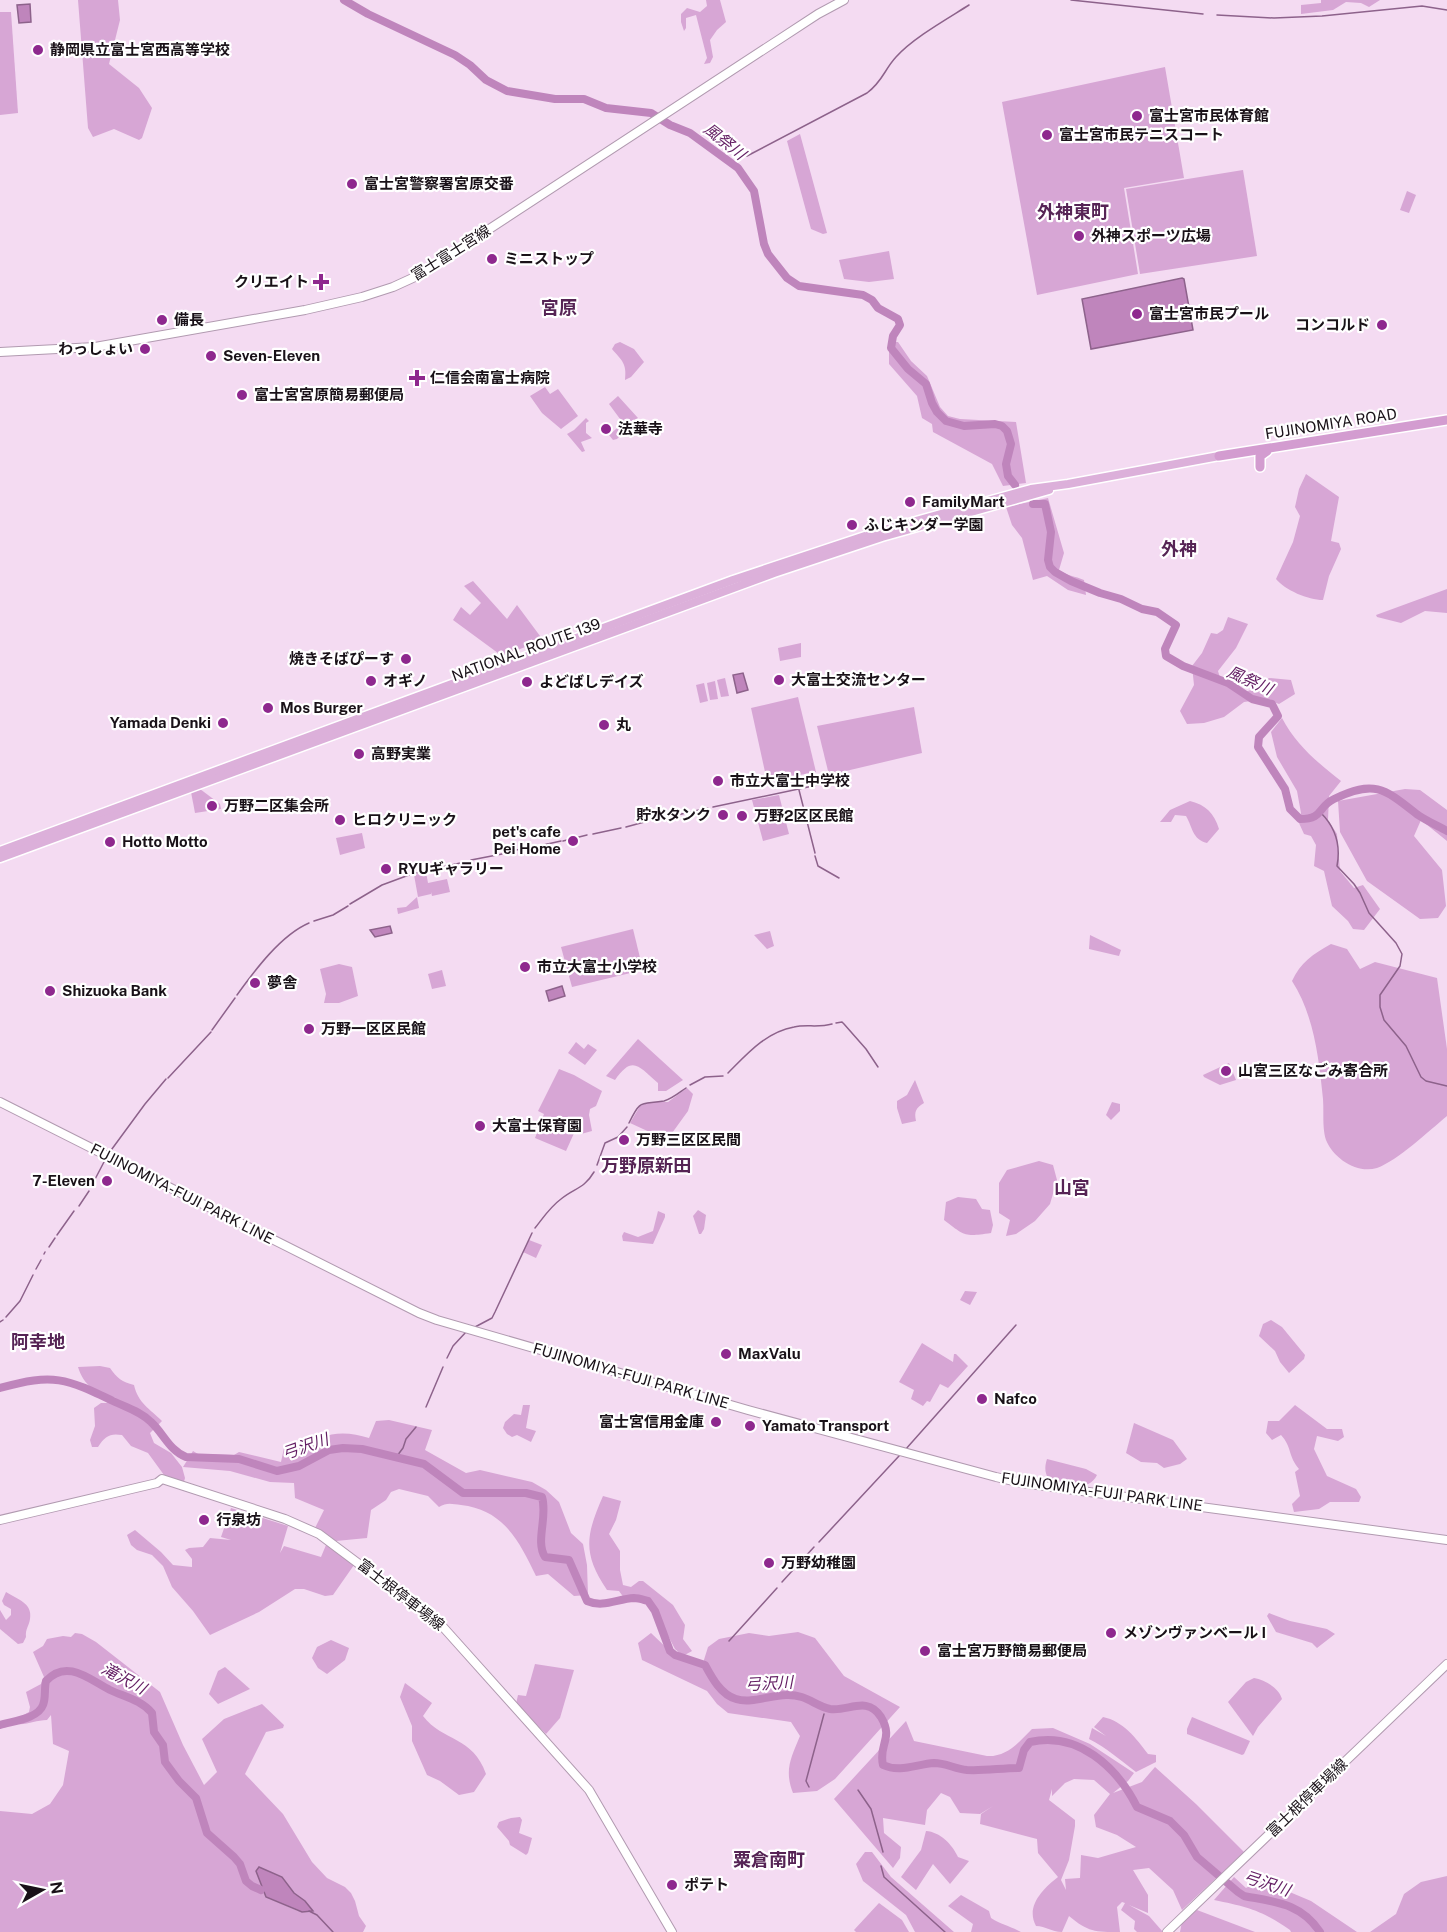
<svg xmlns="http://www.w3.org/2000/svg" width="1447" height="1932" viewBox="0 0 1447 1932" font-family="'Public Sans','Noto Sans JP',sans-serif">
  <style>
    .green { fill: #d7a6d5; fill-rule: evenodd }
    .water { fill: #bf85bc; stroke: #8d628b; stroke-width: 1.5 }
    .lines { fill: none; stroke-linecap: round; stroke-linejoin: round }
    .stream { stroke: #8d628b; stroke-width: 1.5 }
    .river { stroke: #bf85bc; stroke-width: 8 }
    .secondary-casing { stroke: #b19ab0; stroke-width: 10 }
    .trunk-casing { stroke: #fff; stroke-width: 11 }
    .motorway-casing { stroke: #fff; stroke-width: 12 }
    .secondary { stroke: #fff; stroke-width: 8 }
    .trunk { stroke: #dcb0da; stroke-width: 8 }
    .motorway { stroke: #d39cd0; stroke-width: 9 }
    .poi-dot { fill: #8e288e; stroke: #fff; stroke-width: 2 }
    .labels { text-anchor: middle; stroke-width: 4.5; stroke-linejoin: round; paint-order: stroke }
    .poi-label { font-size: 15px; font-weight: bold; fill: #191118; stroke: #fff; text-anchor: start }
    .street-label { font-size: 15px; fill: #191118; stroke: #fff }
    .water-label { font-size: 16px; font-style: italic; fill: #621c62; stroke: #fff }
    .quarter-label { font-size: 18px; font-weight: bold; fill: #562455; stroke: #fff }
  </style>
  <rect width="100%" height="100%" fill="#f4dbf2"/>
  <!-- green -->
  <g class="green">
    <path d="M 78,0 L 118,0 L 120,20 L 109,64 L 139,88 L 152,108 L 142,138 L 139,140 L 114,129 L 93,137 L 88,128 Z"/>
    <path d="M 706,0 L 720,0 L 726,22 L 717,30 L 710,40 L 713,57 L 710,63 L 704,64 L 707,58 L 696,15 L 686,18 L 686,28 L 684,31 L 681,22 L 681,14 L 687,8 L 700,12 L 707,6 Z"/>
    <path d="M 1321,0 L 1380,0 L 1369,7 L 1361,3 L 1346,2 L 1333,10 L 1301,14 L 1301,5 L 1321,3 Z"/>
    <path d="M 0,12 L 11,12 L 18,113 L 0,115 Z"/>
    <path d="M 1165,67 L 1184,178 L 1124,188 L 1138,274 L 1037,295 L 1002,102 Z"/>
    <path d="M 800,134 L 827,233 L 823,234 L 811,229 L 787,141 Z"/>
    <path d="M 1243,170 L 1257,256 L 1140,274 L 1126,189 Z"/>
    <path d="M 1407,191 L 1416,195 L 1409,213 L 1400,210 Z"/>
    <path d="M 889,251 L 894,279 L 869,282 L 844,279 L 839,260 Z"/>
    <path d="M 620,342 L 634,349 L 644,362 L 631,377 L 625,380 C 627,363 622,361 612,349 L 615,344 Z"/>
    <path d="M 889,342 L 898,342 L 911,361 L 927,376 L 940,407 L 948,416 L 960,419 L 1016,422 L 1026,483 L 1003,486 L 992,464 L 933,432 L 932,424 L 922,418 L 917,396 L 889,364 Z"/>
    <path d="M 545,387 L 550,394 L 558,389 L 578,416 L 561,429 L 542,413 L 530,396 Z"/>
    <path d="M 618,396 L 638,418 L 617,439 L 613,440 L 609,435 L 623,423 L 609,404 Z"/>
    <path d="M 586,418 L 589,421 L 586,423 L 586,433 L 592,438 L 581,442 L 585,451 L 582,452 L 567,434 L 574,430 Z"/>
    <path d="M 1306,474 L 1339,497 L 1331,541 L 1339,543 L 1341,549 L 1329,576 L 1323,600 C 1308,600 1285,590 1276,579 L 1293,542 L 1300,516 L 1295,507 L 1299,489 Z"/>
    <path d="M 1048,498 L 1064,553 L 1059,570 C 1067,576 1075,576 1084,580 L 1086,595 L 1068,590 L 1047,576 L 1033,580 L 1022,538 L 1012,525 L 1006,507 Z"/>
    <path d="M 473,581 L 507,619 L 517,605 L 543,640 L 502,656 L 453,620 L 461,607 L 470,615 L 481,603 L 464,586 Z"/>
    <path d="M 1447,589 L 1447,613 L 1425,611 L 1401,623 L 1377,617 L 1376,615 Z"/>
    <path d="M 1228,617 L 1248,624 L 1236,648 L 1218,671 L 1221,681 L 1243,693 L 1253,689 L 1269,678 L 1291,680 L 1295,694 L 1279,704 L 1266,699 L 1244,702 L 1224,717 L 1204,723 L 1187,724 L 1180,711 L 1194,685 L 1192,666 L 1202,653 L 1211,633 L 1217,634 L 1223,630 Z"/>
    <path d="M 801,643 L 801,657 L 780,661 L 778,648 Z"/>
    <path d="M 725,678 L 729,696 L 721,697 L 717,680 Z"/>
    <path d="M 715,681 L 718,699 L 710,700 L 707,683 Z"/>
    <path d="M 704,683 L 708,701 L 700,703 L 696,685 Z"/>
    <path d="M 798,697 L 816,772 L 767,781 L 751,708 Z"/>
    <path d="M 914,707 L 922,753 L 829,775 L 817,726 Z"/>
    <path d="M 1282,718 C 1296,745 1317,762 1341,781 L 1329,796 L 1328,820 L 1337,834 L 1340,871 L 1354,888 L 1363,885 L 1380,909 L 1364,930 L 1353,929 L 1348,921 L 1332,906 L 1324,871 L 1314,866 L 1316,845 L 1311,836 L 1304,834 L 1299,823 L 1301,813 L 1297,791 L 1277,757 L 1271,732 Z"/>
    <path d="M 200,789 L 220,804 L 221,809 L 195,813 L 191,792 Z"/>
    <path d="M 1405,789 L 1420,790 L 1447,810 L 1447,841 L 1421,820 L 1414,836 L 1442,870 L 1446,906 L 1438,918 L 1420,919 L 1367,881 L 1340,832 L 1338,801 Z"/>
    <path d="M 779,795 L 789,834 L 763,841 L 752,800 Z"/>
    <path d="M 1190,801 C 1206,805 1214,813 1219,829 L 1207,843 C 1192,839 1193,828 1186,816 L 1175,815 L 1171,822 L 1160,822 L 1170,810 Z"/>
    <path d="M 362,833 L 365,848 L 340,855 L 336,838 Z"/>
    <path d="M 426,872 L 428,883 L 447,879 L 450,892 L 432,896 L 431,892 L 431,894 L 418,897 L 414,875 Z"/>
    <path d="M 417,897 L 419,908 L 398,914 L 397,908 L 406,907 Z"/>
    <path d="M 633,929 L 643,970 L 572,987 L 561,947 Z"/>
    <path d="M 770,931 L 774,946 L 767,949 L 754,935 Z"/>
    <path d="M 1090,935 L 1121,950 L 1119,956 L 1089,949 Z"/>
    <path d="M 1331,944 L 1347,949 L 1360,969 L 1375,962 L 1437,978 L 1447,1049 L 1447,1116 C 1430,1130 1397,1161 1377,1168 C 1357,1174 1334,1159 1326,1140 C 1322,1128 1324,1112 1323,1099 C 1319,1059 1314,1015 1292,981 C 1300,963 1313,954 1331,944 Z"/>
    <path d="M 339,964 L 352,967 L 358,996 L 339,1003 L 324,1003 L 326,994 L 320,969 Z"/>
    <path d="M 442,970 L 446,986 L 432,989 L 428,974 Z"/>
    <path d="M 638,1039 L 683,1080 L 666,1091 L 658,1091 L 658,1083 C 639,1067 633,1054 615,1080 L 606,1076 Z"/>
    <path d="M 576,1042 L 584,1049 L 588,1044 L 597,1050 L 585,1065 L 568,1053 Z"/>
    <path d="M 1229,1063 L 1236,1080 L 1220,1085 L 1204,1077 L 1203,1075 Z"/>
    <path d="M 559,1069 L 574,1075 L 602,1091 L 596,1106 L 590,1109 L 589,1115 L 592,1131 L 581,1134 L 575,1131 L 566,1151 L 535,1138 L 544,1114 L 538,1111 Z"/>
    <path d="M 915,1080 L 924,1103 C 916,1108 914,1111 916,1121 L 902,1124 L 897,1108 L 897,1101 L 907,1095 Z"/>
    <path d="M 687,1088 L 693,1094 L 688,1111 L 667,1140 L 630,1123 L 640,1106 L 650,1102 L 668,1102 Z"/>
    <path d="M 1112,1102 L 1120,1104 L 1120,1111 L 1111,1120 L 1106,1115 Z"/>
    <path d="M 1039,1161 L 1053,1165 L 1057,1180 L 1050,1204 L 1035,1221 L 1016,1234 L 1006,1236 L 1010,1220 L 999,1213 L 999,1183 L 1007,1170 Z"/>
    <path d="M 958,1197 L 976,1199 L 982,1209 L 990,1210 L 993,1225 L 991,1233 C 964,1237 965,1236 944,1220 L 946,1202 Z"/>
    <path d="M 698,1210 L 706,1215 L 704,1229 L 701,1234 L 699,1234 L 693,1216 Z"/>
    <path d="M 658,1211 L 665,1214 L 665,1217 L 653,1244 L 623,1241 L 622,1236 L 624,1232 L 638,1237 L 653,1231 Z"/>
    <path d="M 529,1240 L 542,1245 L 536,1258 L 523,1252 Z"/>
    <path d="M 965,1291 L 977,1292 L 970,1305 L 960,1300 Z"/>
    <path d="M 1271,1320 L 1282,1327 L 1305,1355 L 1304,1359 L 1289,1373 L 1280,1362 L 1275,1351 L 1259,1336 L 1263,1324 Z"/>
    <path d="M 922,1343 L 953,1362 L 954,1354 L 956,1354 L 968,1366 L 948,1388 L 940,1384 L 930,1402 L 927,1401 L 923,1406 L 911,1399 L 914,1390 L 899,1382 Z"/>
    <path d="M 100,1366 L 110,1368 C 117,1378 122,1382 134,1385 C 138,1403 150,1409 162,1421 L 150,1433 L 154,1443 L 171,1453 L 182,1467 L 185,1478 L 182,1489 L 164,1475 L 148,1453 L 131,1446 L 122,1435 C 110,1433 105,1436 98,1447 L 92,1447 L 90,1440 L 95,1426 L 94,1408 L 101,1403 L 106,1403 L 116,1398 C 97,1393 84,1387 78,1367 Z"/>
    <path d="M 523,1405 L 530,1405 L 526,1428 L 536,1431 L 531,1442 L 517,1435 L 512,1437 L 507,1434 L 503,1428 L 505,1422 L 514,1414 L 521,1415 Z"/>
    <path d="M 1295,1405 L 1327,1429 L 1342,1429 L 1344,1437 L 1338,1441 L 1317,1436 L 1314,1449 L 1327,1476 L 1356,1489 L 1361,1497 L 1359,1502 L 1330,1502 L 1319,1509 L 1294,1512 L 1292,1504 L 1300,1496 L 1295,1472 L 1299,1469 C 1288,1456 1292,1447 1281,1435 L 1272,1440 L 1266,1433 L 1268,1421 L 1279,1421 Z"/>
    <path d="M 389,1420 L 432,1430 L 425,1450 L 466,1473 L 480,1470 L 532,1482 L 546,1490 L 559,1502 L 571,1533 L 583,1544 L 587,1565 L 588,1595 L 574,1596 L 548,1574 L 536,1576 C 519,1541 504,1510 461,1505 C 452,1504 447,1502 439,1507 L 428,1496 L 399,1489 L 391,1492 L 386,1500 L 371,1510 L 367,1538 L 336,1541 L 315,1528 L 324,1510 L 295,1498 L 294,1483 L 270,1482 L 230,1471 L 183,1467 L 193,1451 L 198,1454 L 234,1455 L 239,1452 L 281,1462 L 284,1448 C 302,1451 305,1444 321,1438 C 336,1431 353,1433 369,1438 L 376,1421 Z"/>
    <path d="M 1134,1423 L 1173,1440 L 1187,1459 L 1180,1464 L 1164,1468 L 1157,1463 L 1141,1462 L 1126,1453 Z"/>
    <path d="M 1047,1459 L 1086,1469 L 1097,1475 C 1088,1493 1067,1484 1050,1482 C 1045,1474 1044,1468 1047,1459 Z"/>
    <path d="M 603,1496 L 621,1501 L 616,1520 L 609,1534 L 620,1551 L 620,1570 L 623,1585 L 631,1587 L 639,1581 L 643,1581 L 673,1605 L 685,1625 L 683,1639 L 692,1651 L 683,1656 L 675,1649 L 650,1601 L 627,1602 L 619,1591 L 607,1590 C 582,1553 586,1535 603,1496 Z"/>
    <path d="M 231,1508 L 288,1526 L 280,1553 L 284,1546 L 321,1557 L 326,1545 L 354,1565 L 333,1595 L 325,1596 L 304,1589 L 295,1589 L 259,1612 L 210,1635 L 193,1611 L 172,1587 L 163,1566 L 152,1555 L 137,1550 L 131,1545 L 127,1535 L 135,1530 L 161,1552 L 173,1565 L 192,1567 L 192,1559 L 185,1550 L 189,1548 L 203,1547 L 210,1538 L 231,1540 L 221,1537 Z"/>
    <path d="M 6,1592 C 17,1599 33,1603 30,1619 C 29,1626 25,1629 26,1637 L 23,1643 L 18,1644 L 0,1629 L 0,1610 L 6,1620 L 11,1615 L 11,1609 L 4,1605 L 2,1601 Z"/>
    <path d="M 1269,1613 L 1290,1621 L 1327,1629 L 1335,1634 L 1317,1648 L 1312,1643 L 1276,1632 L 1267,1616 Z"/>
    <path d="M 798,1632 L 815,1638 L 844,1676 L 900,1707 L 835,1779 L 817,1791 L 793,1793 C 784,1770 791,1758 800,1736 L 791,1722 L 728,1713 L 717,1704 L 707,1691 L 642,1660 L 638,1643 L 651,1633 L 675,1656 L 703,1663 L 708,1647 L 719,1639 L 749,1633 L 769,1636 Z"/>
    <path d="M 75,1633 L 82,1634 L 96,1642 L 160,1692 L 183,1745 L 204,1785 L 217,1772 L 202,1739 L 224,1719 L 262,1704 L 284,1725 L 283,1728 L 266,1732 L 245,1774 L 283,1814 L 312,1862 L 327,1878 L 345,1887 L 351,1893 L 355,1901 L 359,1916 L 366,1926 L 363,1932 L 0,1932 L 0,1811 L 32,1814 L 50,1804 L 63,1785 L 69,1751 L 53,1744 L 51,1715 L 47,1720 C 36,1720 28,1725 17,1724 L 16,1719 L 29,1712 L 30,1707 L 26,1692 L 41,1684 L 44,1677 L 33,1652 L 43,1646 L 47,1639 L 63,1636 L 71,1637 ZM 282,1877 L 294,1893 L 305,1901 L 312,1911 L 298,1911 L 266,1897 Z"/>
    <path d="M 331,1640 L 349,1648 L 345,1660 L 327,1674 L 318,1668 L 312,1658 L 317,1647 Z"/>
    <path d="M 535,1664 L 574,1670 L 560,1718 L 546,1734 L 516,1704 L 518,1695 L 526,1696 Z"/>
    <path d="M 225,1667 L 250,1689 L 218,1704 L 209,1694 L 218,1671 Z"/>
    <path d="M 1254,1678 C 1265,1680 1279,1688 1282,1699 L 1258,1727 L 1253,1736 L 1228,1702 L 1246,1682 Z"/>
    <path d="M 405,1683 L 432,1703 L 423,1716 C 443,1742 473,1736 486,1774 L 474,1792 L 459,1795 L 440,1781 L 427,1775 L 412,1741 L 412,1726 L 400,1697 Z"/>
    <path d="M 1103,1717 C 1123,1721 1136,1738 1148,1754 L 1156,1755 L 1156,1762 L 1136,1772 C 1120,1760 1107,1748 1089,1739 L 1092,1728 L 1106,1736 L 1094,1727 Z"/>
    <path d="M 1192,1717 L 1250,1741 L 1244,1754 L 1242,1755 L 1187,1734 L 1187,1729 Z"/>
    <path d="M 906,1721 L 914,1741 L 987,1756 C 1007,1757 1019,1742 1032,1729 L 1053,1728 L 1090,1744 L 1134,1773 L 1128,1781 L 1113,1793 L 1142,1782 L 1155,1767 L 1196,1804 L 1244,1852 L 1182,1910 L 1173,1890 L 1149,1868 L 1133,1870 L 1148,1895 L 1148,1913 L 1129,1905 L 1149,1916 L 1163,1932 L 1137,1932 L 1134,1929 L 1135,1921 L 1121,1910 L 1125,1903 L 1122,1902 L 1117,1907 L 1120,1932 C 1095,1932 1088,1932 1069,1916 L 1062,1932 C 1051,1932 1046,1926 1036,1926 C 1025,1906 1044,1888 1058,1877 L 1038,1853 L 1037,1839 L 980,1824 L 981,1814 L 993,1806 L 980,1814 L 960,1813 L 950,1797 L 941,1793 L 927,1810 L 925,1825 L 883,1818 L 884,1833 L 901,1847 L 900,1858 L 893,1868 L 834,1799 ZM 1074,1779 L 1094,1780 L 1110,1794 L 1094,1815 L 1096,1827 L 1117,1835 L 1136,1847 L 1098,1858 L 1081,1855 L 1080,1878 L 1065,1879 L 1066,1890 L 1061,1880 L 1069,1860 L 1075,1826 L 1075,1820 L 1049,1800 L 1052,1789 L 1052,1796 L 1065,1783 Z"/>
    <path d="M 520,1817 L 522,1820 L 519,1833 L 532,1838 L 528,1853 L 526,1855 L 510,1845 L 509,1841 L 497,1827 L 499,1822 L 511,1818 Z"/>
    <path d="M 926,1831 C 940,1832 952,1844 958,1857 L 969,1861 L 950,1884 L 933,1864 L 916,1890 L 901,1877 L 921,1850 Z"/>
    <path d="M 865,1852 L 872,1852 L 891,1877 L 954,1932 L 915,1932 L 906,1915 L 863,1881 L 856,1864 Z"/>
    <path d="M 1447,1876 L 1447,1932 L 1370,1932 L 1396,1914 L 1404,1894 L 1421,1882 Z"/>
    <path d="M 1234,1877 L 1246,1888 L 1261,1880 L 1311,1901 L 1357,1932 L 1291,1932 L 1290,1930 C 1261,1910 1248,1907 1214,1900 Z"/>
    <path d="M 961,1895 L 989,1911 L 991,1918 C 1002,1925 1010,1926 1021,1932 L 971,1932 L 973,1924 L 948,1906 Z"/>
    <path d="M 879,1903 L 902,1920 L 909,1932 L 856,1932 L 854,1930 Z"/>
    <path d="M 1197,1910 L 1255,1932 L 1180,1932 L 1182,1922 Z"/>
  </g>
  <!-- water -->
  <g class="water">
    <path d="M 30,4 L 31,22 L 19,23 L 17,5 Z"/>
    <path d="M 1182,278 L 1184,279 L 1193,330 L 1091,349 L 1082,299 Z"/>
    <path d="M 743,673 L 748,690 L 737,693 L 733,675 Z"/>
    <path d="M 390,926 L 392,933 L 375,937 L 370,930 Z"/>
    <path d="M 562,986 L 565,996 L 549,1001 L 546,991 Z"/>
    <path d="M 259,1867 L 282,1877 L 294,1893 L 305,1901 L 313,1911 L 302,1912 L 266,1897 L 256,1871 Z"/>
  </g>
  <g class="lines">
    <!-- stream -->
    <g class="stream">
      <path d="M 1071,0 L 1203,14"/>
      <path d="M 1217,15 L 1274,18 L 1322,16 L 1422,6 L 1447,10"/>
      <path d="M 732,153 L 747,156 L 867,93 C 883,81 884,70 896,57 C 913,38 947,19 969,5"/>
      <path d="M 718,154 L 723,154"/>
      <path d="M 799,790 L 815,853"/>
      <path d="M 713,807 L 827,783"/>
      <path d="M 1321,813 C 1336,828 1341,845 1337,866 L 1354,884 L 1360,893 L 1369,913 L 1396,943 L 1402,954 L 1400,966 L 1380,995 L 1380,1007 L 1384,1020 L 1406,1046 L 1421,1077 L 1426,1081 L 1447,1086"/>
      <path d="M 655,820 L 708,808"/>
      <path d="M 626,827 L 648,821"/>
      <path d="M 593,834 L 621,828"/>
      <path d="M 563,841 L 587,835"/>
      <path d="M 534,847 L 561,841"/>
      <path d="M 504,853 L 529,847"/>
      <path d="M 815,856 L 818,866 L 839,878"/>
      <path d="M 471,860 L 502,854"/>
      <path d="M 416,873 L 469,861"/>
      <path d="M 350,904 L 382,885 L 409,875"/>
      <path d="M 314,921 L 333,915 L 348,906"/>
      <path d="M 237,995 C 255,970 281,935 309,923"/>
      <path d="M 836,1023 L 842,1022 L 844,1024 L 866,1049 L 878,1067"/>
      <path d="M 212,1030 L 235,998"/>
      <path d="M 728,1073 C 747,1054 766,1032 794,1027 C 806,1024 818,1028 832,1024"/>
      <path d="M 168,1078 L 211,1032"/>
      <path d="M 690,1085 L 705,1077 L 723,1076"/>
      <path d="M 629,1123 C 641,1098 641,1105 664,1101 C 672,1099 680,1092 686,1088"/>
      <path d="M 109,1153 L 145,1104 L 166,1079"/>
      <path d="M 597,1165 L 605,1143 L 618,1137 L 627,1127"/>
      <path d="M 92,1185 L 105,1160"/>
      <path d="M 79,1206 L 89,1191"/>
      <path d="M 535,1228 C 543,1218 550,1207 561,1199 C 574,1188 584,1189 594,1172"/>
      <path d="M 57,1235 L 74,1211"/>
      <path d="M 49,1247 L 55,1238"/>
      <path d="M 44,1254 L 45,1252"/>
      <path d="M 36,1269 L 41,1260"/>
      <path d="M 6,1317 L 20,1301 L 33,1275"/>
      <path d="M 0,1322 L 3,1320"/>
      <path d="M 475,1327 L 492,1318 L 495,1312 L 532,1233"/>
      <path d="M 447,1358 L 453,1346 L 466,1332"/>
      <path d="M 426,1407 L 443,1367"/>
      <path d="M 905,1450 L 1016,1325"/>
      <path d="M 397,1456 L 403,1448 L 406,1439 L 416,1427"/>
      <path d="M 819,1542 L 899,1456"/>
      <path d="M 782,1582 L 814,1547"/>
      <path d="M 729,1641 L 777,1588"/>
      <path d="M 705,1665 L 707,1664"/>
      <path d="M 809,1787 L 806,1781 L 824,1714"/>
      <path d="M 858,1790 L 871,1809 L 883,1852"/>
      <path d="M 881,1866 L 884,1877 L 945,1932"/>
      <path d="M 309,1911 L 317,1915 L 333,1932"/>
    </g>
    <!-- river -->
    <g class="river">
      <path d="M 344,0 L 368,14 L 455,55 L 470,65 L 486,80 L 507,91 L 555,99 L 584,99 L 606,108 L 651,113 L 670,125 L 690,133 L 738,168 L 754,191 L 764,244 L 768,254 L 787,278 L 799,286 L 863,295 L 872,300 L 878,308 L 898,319 L 900,325 L 893,336 L 891,348 L 908,369 L 926,384 L 932,403 L 937,412 L 946,421 L 964,426 L 995,424 L 1002,426 L 1007,431 L 1011,444 L 1006,464 L 1008,476 L 1015,485"/>
      <path d="M 1033,504 L 1045,504 L 1051,532 L 1048,560 L 1050,567 L 1055,572 L 1071,581 L 1100,593 L 1121,599 L 1142,609 L 1157,612 L 1176,625 L 1165,649 L 1166,656 L 1183,666 L 1228,683 L 1252,699 L 1272,704 L 1278,716 L 1259,737 L 1258,747 L 1285,789 L 1290,809 L 1300,819 C 1324,819 1317,807 1334,799 C 1375,779 1385,789 1418,815 C 1427,821 1438,826 1447,831"/>
      <path d="M 0,1388 C 54,1373 65,1378 115,1402 C 128,1408 141,1412 151,1422 C 164,1434 169,1450 186,1457 L 239,1459 L 277,1471 L 299,1466 L 329,1450 L 343,1448 L 362,1449 L 424,1464 L 463,1493 L 526,1493 L 542,1497 C 548,1517 535,1541 545,1557 L 569,1560 L 587,1601 C 603,1608 617,1599 634,1598 C 639,1598 644,1600 648,1601 L 655,1611 L 670,1651 L 675,1655 L 705,1665 C 712,1678 721,1695 736,1699 C 751,1704 771,1695 786,1695 C 806,1694 815,1706 830,1709 C 848,1712 867,1695 881,1717 C 894,1739 878,1744 883,1765 C 900,1773 917,1764 934,1763 C 946,1763 955,1769 967,1770 C 984,1771 1002,1768 1019,1768 L 1024,1750 L 1030,1742 C 1078,1731 1117,1767 1137,1807 L 1170,1821 L 1184,1835 L 1197,1857 L 1238,1892 L 1244,1896 C 1275,1902 1301,1903 1320,1932"/>
      <path d="M 0,1725 C 12,1721 38,1719 43,1705 C 46,1698 44,1689 46,1681 C 67,1658 90,1680 110,1690 C 125,1697 141,1700 152,1713 L 154,1732 L 163,1745 L 165,1762 L 179,1781 L 196,1798 L 207,1833 L 234,1857 L 240,1864 L 246,1881 L 252,1886 L 261,1890"/>
    </g>
    <defs>
      <g id="secondary">
        <path d="M 0,352 L 95,347 L 305,310 L 362,297 L 393,287 L 417,276 L 451,254 L 818,14 L 844,0"/>
        <path d="M 0,1102 L 419,1313 L 437,1320 L 748,1410 L 996,1477 L 1022,1483 L 1447,1540"/>
        <path d="M 0,1520 L 157,1483 L 162,1479 L 285,1519 L 319,1534 L 443,1627 L 589,1790 L 672,1932"/>
        <path d="M 1167,1932 L 1447,1664"/>
      </g>
      <g id="trunk">
        <path d="M 0,851 L 733,580 L 880,531 L 1031,489 L 1068,484 L 1219,456"/>
        <path d="M 0,858 L 774,573 L 882,537 L 1049,490"/>
      </g>
      <g id="motorway">
        <path d="M 1219,456 L 1447,420"/>
        <path d="M 1260,467 L 1260,456 L 1267,451"/>
      </g>
    </defs>
    <!-- secondary casing -->
    <use href="#secondary" class="secondary-casing"/>
    <!-- trunk casing -->
    <use href="#trunk" class="trunk-casing"/>
    <!-- motorway casing -->
    <use href="#motorway" class="motorway-casing"/>
    <!-- secondary -->
    <use href="#secondary" class="secondary"/>
    <!-- trunk -->
    <use href="#trunk" class="trunk"/>
    <!-- motorway -->
    <use href="#motorway" class="motorway"/>
  </g>
  <!-- markers -->
  <g class="poi-dot">
    <circle cx="38" cy="50" r="6"/>
    <circle cx="1137" cy="116" r="6"/>
    <circle cx="1047" cy="135" r="6"/>
    <circle cx="352" cy="184" r="6"/>
    <circle cx="1079" cy="236" r="6"/>
    <circle cx="492" cy="259" r="6"/>
    <path d="M318 273h6v6h6v6h-6v6h-6v-6h-6v-6h6z"/>
    <circle cx="1137" cy="314" r="6"/>
    <circle cx="162" cy="320" r="6"/>
    <circle cx="1382" cy="325" r="6"/>
    <circle cx="145" cy="349" r="6"/>
    <circle cx="211" cy="356" r="6"/>
    <path d="M414 369h6v6h6v6h-6v6h-6v-6h-6v-6h6z"/>
    <circle cx="242" cy="395" r="6"/>
    <circle cx="606" cy="429" r="6"/>
    <circle cx="910" cy="502" r="6"/>
    <circle cx="852" cy="525" r="6"/>
    <circle cx="406" cy="659" r="6"/>
    <circle cx="779" cy="680" r="6"/>
    <circle cx="371" cy="681" r="6"/>
    <circle cx="527" cy="682" r="6"/>
    <circle cx="268" cy="708" r="6"/>
    <circle cx="223" cy="723" r="6"/>
    <circle cx="604" cy="725" r="6"/>
    <circle cx="359" cy="754" r="6"/>
    <circle cx="718" cy="781" r="6"/>
    <circle cx="212" cy="806" r="6"/>
    <circle cx="723" cy="815" r="6"/>
    <circle cx="742" cy="816" r="6"/>
    <circle cx="340" cy="820" r="6"/>
    <circle cx="573" cy="841" r="6"/>
    <circle cx="110" cy="842" r="6"/>
    <circle cx="386" cy="869" r="6"/>
    <circle cx="525" cy="967" r="6"/>
    <circle cx="255" cy="983" r="6"/>
    <circle cx="50" cy="991" r="6"/>
    <circle cx="309" cy="1029" r="6"/>
    <circle cx="1226" cy="1071" r="6"/>
    <circle cx="480" cy="1126" r="6"/>
    <circle cx="624" cy="1140" r="6"/>
    <circle cx="107" cy="1181" r="6"/>
    <circle cx="726" cy="1354" r="6"/>
    <circle cx="982" cy="1399" r="6"/>
    <circle cx="716" cy="1422" r="6"/>
    <circle cx="750" cy="1426" r="6"/>
    <circle cx="204" cy="1520" r="6"/>
    <circle cx="769" cy="1563" r="6"/>
    <circle cx="1111" cy="1633" r="6"/>
    <circle cx="925" cy="1651" r="6"/>
    <circle cx="672" cy="1885" r="6"/>
  </g>
  <g class="labels">
    <!-- poi labels -->
    <g class="poi-label">
      <text x="50" y="55">静岡県立富士宮西高等学校</text>
      <text x="1149" y="121">富士宮市民体育館</text>
      <text x="1059" y="140">富士宮市民テニスコート</text>
      <text x="364" y="189">富士宮警察署宮原交番</text>
      <text x="1091" y="241">外神スポーツ広場</text>
      <text x="504" y="264">ミニストップ</text>
      <text x="309" y="287" text-anchor="end">クリエイト</text>
      <text x="1149" y="319">富士宮市民プール</text>
      <text x="174" y="325">備長</text>
      <text x="1370" y="330" text-anchor="end">コンコルド</text>
      <text x="133" y="354" text-anchor="end">わっしょい</text>
      <text x="223" y="361">Seven-Eleven</text>
      <text x="430" y="383">仁信会南富士病院</text>
      <text x="254" y="400">富士宮宮原簡易郵便局</text>
      <text x="618" y="434">法華寺</text>
      <text x="922" y="507">FamilyMart</text>
      <text x="864" y="530">ふじキンダー学園</text>
      <text x="394" y="664" text-anchor="end">焼きそばぴーす</text>
      <text x="791" y="685">大富士交流センター</text>
      <text x="383" y="686">オギノ</text>
      <text x="539" y="687">よどばしデイズ</text>
      <text x="280" y="713">Mos Burger</text>
      <text x="211" y="728" text-anchor="end">Yamada Denki</text>
      <text x="616" y="730">丸</text>
      <text x="371" y="759">高野実業</text>
      <text x="730" y="786">市立大富士中学校</text>
      <text x="224" y="811">万野二区集会所</text>
      <text x="711" y="820" text-anchor="end">貯水タンク</text>
      <text x="754" y="821">万野2区区民館</text>
      <text x="352" y="825">ヒロクリニック</text>
      <text x="561" y="837" text-anchor="end">pet's cafe<tspan x="561" dy="17">Pei Home</tspan></text>
      <text x="122" y="847">Hotto Motto</text>
      <text x="398" y="874">RYUギャラリー</text>
      <text x="537" y="972">市立大富士小学校</text>
      <text x="267" y="988">夢舎</text>
      <text x="62" y="996">Shizuoka Bank</text>
      <text x="321" y="1034">万野一区区民館</text>
      <text x="1238" y="1076">山宮三区なごみ寄合所</text>
      <text x="492" y="1131">大富士保育園</text>
      <text x="636" y="1145">万野三区区民間</text>
      <text x="95" y="1186" text-anchor="end">7-Eleven</text>
      <text x="738" y="1359">MaxValu</text>
      <text x="994" y="1404">Nafco</text>
      <text x="704" y="1427" text-anchor="end">富士宮信用金庫</text>
      <text x="762" y="1431">Yamato Transport</text>
      <text x="216" y="1525">行泉坊</text>
      <text x="781" y="1568">万野幼稚園</text>
      <text x="1123" y="1638">メゾンヴァンベール I</text>
      <text x="937" y="1656">富士宮万野簡易郵便局</text>
      <text x="684" y="1890">ポテト</text>
    </g>
    <!-- street labels -->
    <g class="street-label">
      <text transform="translate(451 253) rotate(-32)" y="5">富士富士宮線</text>
      <text transform="translate(1331 424) rotate(-9)" y="5">FUJINOMIYA ROAD</text>
      <text transform="translate(526 650) rotate(-20)" y="5">NATIONAL ROUTE 139</text>
      <text transform="translate(182 1194) rotate(27)" y="5">FUJINOMIYA-FUJI PARK LINE</text>
      <text transform="translate(631 1376) rotate(16)" y="5">FUJINOMIYA-FUJI PARK LINE</text>
      <text transform="translate(1102 1492) rotate(8)" y="5">FUJINOMIYA-FUJI PARK LINE</text>
      <text transform="translate(401 1595) rotate(38)" y="5">富士根停車場線</text>
      <text transform="translate(1307 1798) rotate(-44)" y="5">富士根停車場線</text>
    </g>
    <!-- water labels -->
    <g class="water-label">
      <text transform="translate(725 141) rotate(38)" y="6">風祭川</text>
      <text transform="translate(1250 680) rotate(24)" y="6">風祭川</text>
      <text transform="translate(305 1446) rotate(-19)" y="6">弓沢川</text>
      <text transform="translate(124 1678) rotate(28)" y="6">滝沢川</text>
      <text transform="translate(769 1683) rotate(-3)" y="6">弓沢川</text>
      <text transform="translate(1267 1883) rotate(18)" y="6">弓沢川</text>
    </g>
    <!-- quarter labels -->
    <g class="quarter-label">
      <text x="1073" y="218">外神東町</text>
      <text x="559" y="314">宮原</text>
      <text x="1179" y="555">外神</text>
      <text x="646" y="1172">万野原新田</text>
      <text x="1072" y="1194">山宮</text>
      <text x="38" y="1348">阿幸地</text>
      <text x="769" y="1866">粟倉南町</text>
    </g>
  </g>
  <!-- north arrow -->
  <g transform="translate(42 1890) rotate(81)" stroke="#ffffff" stroke-width="4.5" paint-order="stroke">
  <path d="M0-4.5L10 22L0 15L-10 22Z" fill="#191118"/>
  <text y="-9" font-size="16" font-weight="bold" text-anchor="middle" fill="#191118">N</text>
  </g>
</svg>
